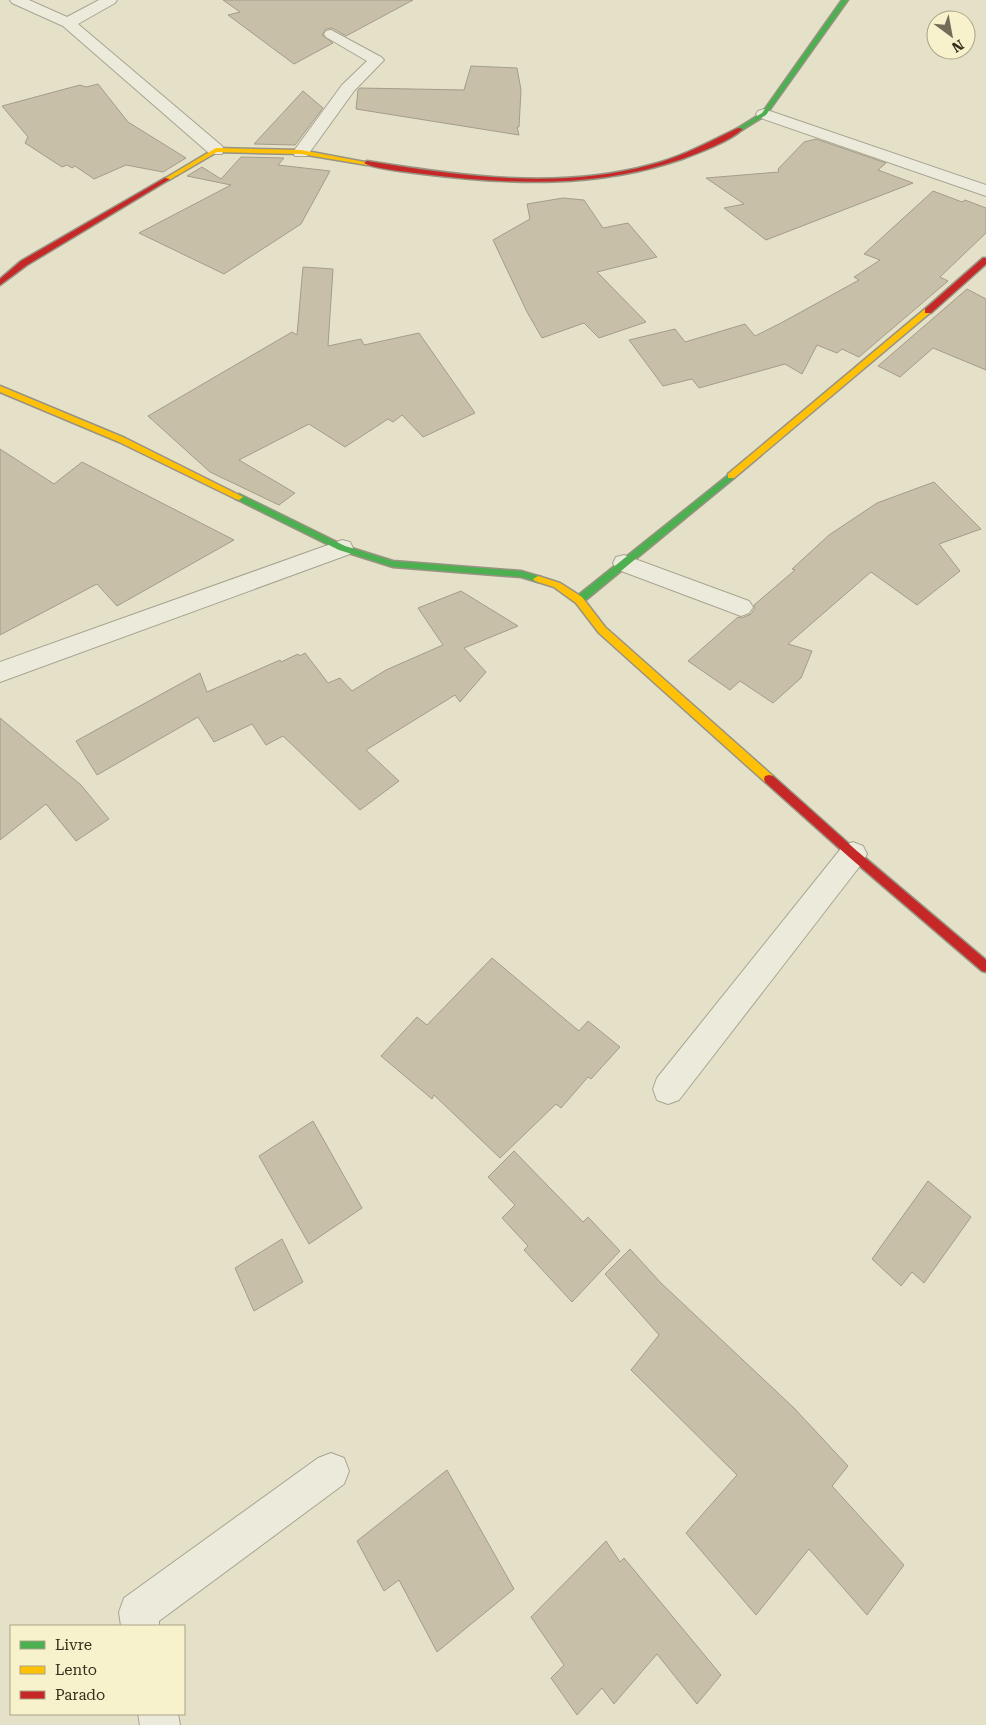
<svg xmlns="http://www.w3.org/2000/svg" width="986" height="1725" viewBox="0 0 986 1725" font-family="'Roboto Serif',serif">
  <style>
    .building { fill: #c8bfa9; stroke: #a49c88 }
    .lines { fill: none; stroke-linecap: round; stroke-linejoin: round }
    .street-casing { stroke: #a8a492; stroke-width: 2 }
    .fast-casing { stroke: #989382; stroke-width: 3 }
    .slow-casing { stroke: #989382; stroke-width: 3 }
    .jam-casing { stroke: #989382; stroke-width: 3 }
    .street { fill: #eceadb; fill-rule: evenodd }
    .fast { fill: #4caf50; fill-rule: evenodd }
    .slow { fill: #ffc107; fill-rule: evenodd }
    .jam { fill: #c62828; fill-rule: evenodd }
  </style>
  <rect width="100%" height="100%" fill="#e4e1c8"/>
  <!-- building -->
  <g class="building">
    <path d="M 223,0 L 413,0 L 346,36 L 332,28 L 326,29 L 322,35 L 333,43 L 294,64 L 228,15 L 240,12 Z"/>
    <path d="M 471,66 L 517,68 L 521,90 L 519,127 L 517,127 L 519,135 L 356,109 L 358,90 L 360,88 L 464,90 Z"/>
    <path d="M 98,84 L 128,122 L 186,158 L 163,172 L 126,165 L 94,179 L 75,166 L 72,168 L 67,165 L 62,167 L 25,143 L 28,137 L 2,106 L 80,85 L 86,87 Z"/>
    <path d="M 303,91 L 323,108 L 295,145 L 254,144 Z"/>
    <path d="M 816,139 L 886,163 L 878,170 L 913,183 L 766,240 L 724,208 L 744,204 L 706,178 L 779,172 L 778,169 L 804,142 Z"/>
    <path d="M 241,157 L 284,158 L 278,165 L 330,171 L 301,224 L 224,274 L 139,233 L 231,185 L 187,176 L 202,167 L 221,179 Z"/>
    <path d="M 933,191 L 962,202 L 965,200 L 986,208 L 986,233 L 940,277 L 948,281 L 859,357 L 842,349 L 837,353 L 817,345 L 802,374 L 785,364 L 699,388 L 692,379 L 663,386 L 629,340 L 675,329 L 685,342 L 745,324 L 755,336 L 781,323 L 859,280 L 854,277 L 880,260 L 864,254 Z"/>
    <path d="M 563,198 L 584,200 L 603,228 L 628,223 L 657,257 L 597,272 L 646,322 L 599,338 L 584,323 L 542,338 L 527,312 L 493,240 L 530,219 L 527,204 Z"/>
    <path d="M 303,267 L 333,269 L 328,346 L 361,339 L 364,345 L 419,333 L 475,413 L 423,437 L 402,415 L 393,422 L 388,419 L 345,447 L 309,424 L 239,460 L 295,493 L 279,505 L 210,472 L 148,416 L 292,332 L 297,335 Z"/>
    <path d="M 967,289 L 986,299 L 986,370 L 933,348 L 900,377 L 878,366 Z"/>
    <path d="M 0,449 L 54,484 L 82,462 L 234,540 L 117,606 L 97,584 L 0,635 Z"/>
    <path d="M 934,482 L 981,529 L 939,544 L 960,571 L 917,605 L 871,572 L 788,644 L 812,651 L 801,678 L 773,703 L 740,681 L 730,690 L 688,661 L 738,617 L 742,618 L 751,614 L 755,608 L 754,605 L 795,570 L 792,569 L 829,535 L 877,503 Z"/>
    <path d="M 461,591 L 518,626 L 464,648 L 486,672 L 460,702 L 455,695 L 366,750 L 399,781 L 360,810 L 283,736 L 266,745 L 252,724 L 214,742 L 198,717 L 97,775 L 76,741 L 200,673 L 207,692 L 280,660 L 281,662 L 298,654 L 300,656 L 305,653 L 328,683 L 340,678 L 352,691 L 386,670 L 443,645 L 418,608 Z"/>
    <path d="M 0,718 L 81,785 L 109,819 L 76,841 L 46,804 L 0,840 Z"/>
    <path d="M 492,958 L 579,1031 L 588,1021 L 620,1047 L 591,1079 L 588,1077 L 561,1108 L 556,1104 L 500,1158 L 434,1095 L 432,1099 L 381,1056 L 417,1017 L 427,1025 Z"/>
    <path d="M 313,1121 L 362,1208 L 309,1244 L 259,1156 Z"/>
    <path d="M 514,1151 L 583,1222 L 588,1217 L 620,1251 L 572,1302 L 524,1250 L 528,1246 L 502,1218 L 515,1205 L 488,1177 Z"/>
    <path d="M 928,1181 L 971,1217 L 924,1283 L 912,1272 L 901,1286 L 872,1259 Z"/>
    <path d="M 282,1239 L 303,1282 L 254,1311 L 235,1268 Z"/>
    <path d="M 630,1249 L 661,1283 L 794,1408 L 848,1466 L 832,1486 L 904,1565 L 867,1615 L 809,1549 L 756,1615 L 686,1533 L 737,1475 L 631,1370 L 659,1335 L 605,1274 Z"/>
    <path d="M 447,1470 L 514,1589 L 437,1652 L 399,1580 L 384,1591 L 357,1541 Z"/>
    <path d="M 606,1541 L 620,1562 L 624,1558 L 721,1675 L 697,1704 L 657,1654 L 614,1704 L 602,1688 L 577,1715 L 551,1678 L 564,1665 L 531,1617 Z"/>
  </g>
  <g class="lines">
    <defs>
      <g id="street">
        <path d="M 10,0 L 29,0 L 67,17 L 99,0 L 117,0 L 115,3 L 78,24 L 222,146 L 224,150 L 222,154 L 210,154 L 63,26 L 12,3 Z"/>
        <path d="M 331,30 L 381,57 L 384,60 L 354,91 L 307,156 L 295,156 L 293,152 L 342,85 L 367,61 L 326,37 L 324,34 L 326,31 Z"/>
        <path d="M 764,109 L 986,185 L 986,196 L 758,117 L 756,114 L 758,111 Z"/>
        <path d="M 342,540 L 350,542 L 353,548 L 350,554 L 0,682 L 0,662 Z"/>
        <path d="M 624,555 L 749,601 L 753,607 L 749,613 L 741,616 L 616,569 L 613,563 L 616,557 Z"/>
        <path d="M 853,842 L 863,846 L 867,854 L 863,862 L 679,1100 L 668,1104 L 657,1100 L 653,1089 L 657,1078 L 843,846 Z"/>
        <path d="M 331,1453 L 344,1458 L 349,1471 L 344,1484 L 159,1621 L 159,1626 L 121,1626 L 119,1612 L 124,1598 L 318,1458 Z"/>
        <path d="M 138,1714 L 178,1714 L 180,1725 L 140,1725 Z"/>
      </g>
      <g id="fast">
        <path d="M 842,0 L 848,0 L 766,115 L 742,130 L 738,130 L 738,128 L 762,113 Z"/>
        <path d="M 731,473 L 734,474 L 734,478 L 582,603 L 576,603 L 574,600 L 576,597 Z"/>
        <path d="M 239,494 L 345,546 L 393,561 L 521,571 L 541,577 L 543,579 L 538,582 L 521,577 L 393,567 L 339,550 L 236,499 L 235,497 Z"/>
      </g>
      <g id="slow">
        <path d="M 216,148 L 301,150 L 370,163 L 367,165 L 301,154 L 217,152 L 169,180 L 164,179 Z"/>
        <path d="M 925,309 L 932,311 L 734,478 L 728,478 L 728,474 Z"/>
        <path d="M 0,386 L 125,438 L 243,497 L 239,500 L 236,499 L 119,442 L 0,392 Z"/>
        <path d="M 538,576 L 560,583 L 582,597 L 605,627 L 773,776 L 774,779 L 773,782 L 765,782 L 599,633 L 576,603 L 554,587 L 535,581 L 533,579 Z"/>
      </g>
      <g id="jam">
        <path d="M 738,128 L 743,129 C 728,142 701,152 682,159 C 598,188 511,185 423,174 C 410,172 373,169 364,163 L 367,161 C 460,176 558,190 650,165 C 682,157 709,142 738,128 Z"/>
        <path d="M 165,178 L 170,179 L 27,265 L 0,285 L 0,279 L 21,261 Z"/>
        <path d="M 983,258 L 986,258 L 986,264 L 931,313 L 925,313 L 925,309 Z"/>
        <path d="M 769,775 L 773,776 L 857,851 L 986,960 L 986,972 L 982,971 L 849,857 L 765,782 L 764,779 L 765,776 Z"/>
      </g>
    </defs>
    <!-- street casing -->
    <use href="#street" class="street-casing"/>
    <!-- fast casing -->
    <use href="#fast" class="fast-casing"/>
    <!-- slow casing -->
    <use href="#slow" class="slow-casing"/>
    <!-- jam casing -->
    <use href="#jam" class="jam-casing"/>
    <!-- street -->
    <use href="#street" class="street"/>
    <!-- fast -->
    <use href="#fast" class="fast"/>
    <!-- slow -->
    <use href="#slow" class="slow"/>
    <!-- jam -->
    <use href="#jam" class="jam"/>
  </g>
  <!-- legend -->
  <rect x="10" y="1625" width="175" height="90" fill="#f7f2cc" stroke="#aaa385"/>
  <rect x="20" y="1641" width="25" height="8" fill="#4caf50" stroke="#aaa385"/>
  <text x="55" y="1650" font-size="15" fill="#362d1b">Livre</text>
  <rect x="20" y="1666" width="25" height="8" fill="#ffc107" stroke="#aaa385"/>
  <text x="55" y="1675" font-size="15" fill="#362d1b">Lento</text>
  <rect x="20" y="1691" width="25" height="8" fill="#c62828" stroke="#aaa385"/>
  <text x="55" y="1700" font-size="15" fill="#362d1b">Parado</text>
  <!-- north arrow -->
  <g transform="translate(951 35) rotate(148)"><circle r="24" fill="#f7f2cc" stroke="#aaa385"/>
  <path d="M0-4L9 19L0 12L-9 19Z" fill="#736c58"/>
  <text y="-8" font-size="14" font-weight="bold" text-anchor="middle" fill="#362d1b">N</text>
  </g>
</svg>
